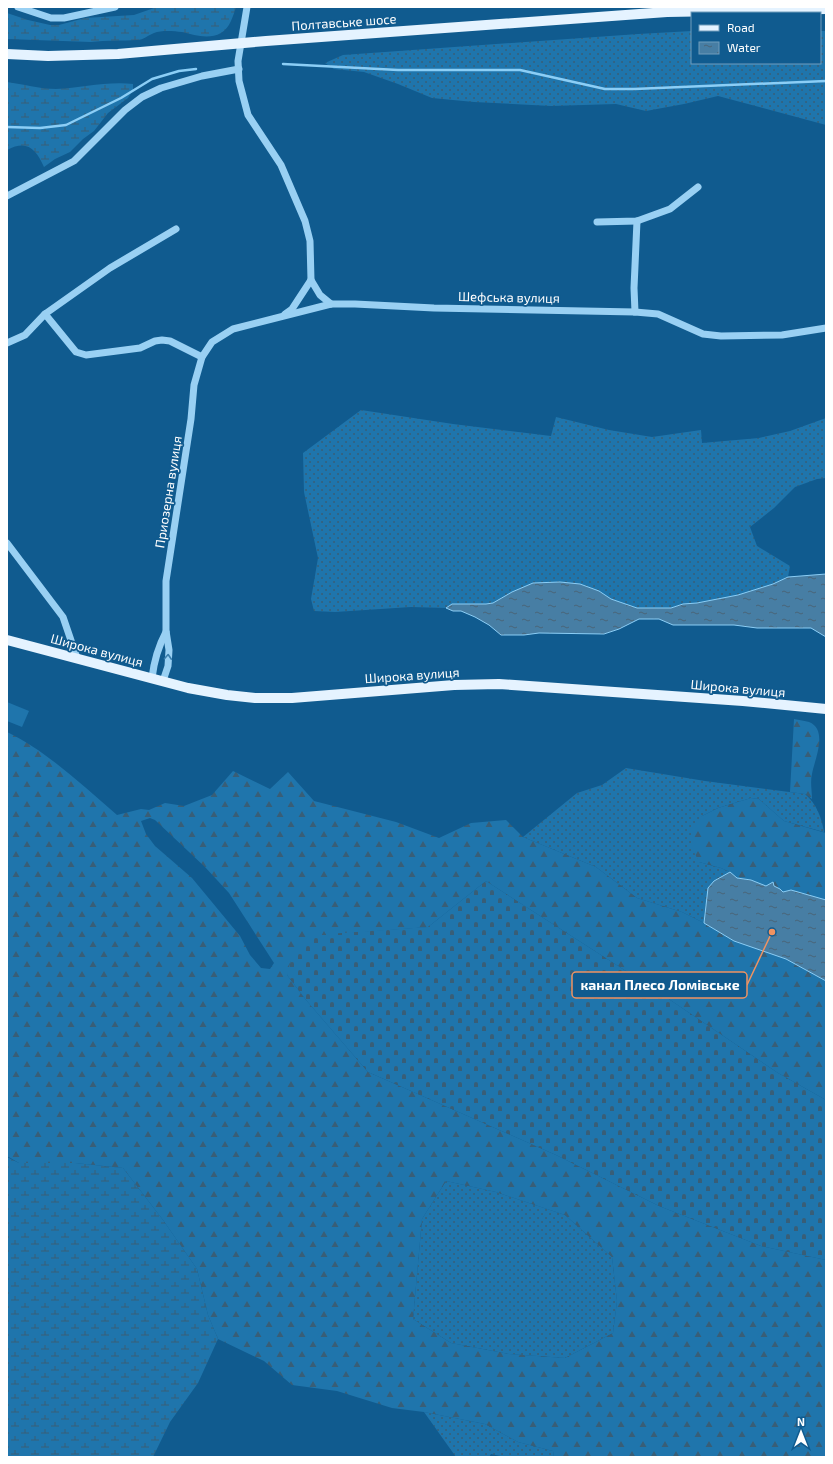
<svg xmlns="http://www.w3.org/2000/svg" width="833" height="1464" viewBox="0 0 833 1464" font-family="'Exo 2',sans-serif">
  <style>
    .grass { fill: url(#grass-dots) }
    .forest { fill: url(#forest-firs); fill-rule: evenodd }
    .wetland { fill: url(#wetland-marsh) }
    .cemetery { fill: url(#cemetery-stones) }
    .park { fill: #1f75ac }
    .water { fill: url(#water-ripples); stroke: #8bcef6 }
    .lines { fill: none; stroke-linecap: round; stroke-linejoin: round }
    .stream { stroke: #8bcef6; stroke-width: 2.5 }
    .minor { stroke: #99d0f3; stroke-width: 7 }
    .major { stroke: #e5f3ff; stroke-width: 10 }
    .oneway { stroke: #397ead }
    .labels { text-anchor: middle; stroke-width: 3.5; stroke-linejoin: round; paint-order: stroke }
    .street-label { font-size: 13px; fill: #fff; stroke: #105b8f }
    .leader { fill: none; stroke: #f09361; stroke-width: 1.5 }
    .callout-dot { fill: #f09361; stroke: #105b8f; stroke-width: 1.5 }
    .callout { fill: #105b8f; stroke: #f09361; stroke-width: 1.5 }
    .callout-label { font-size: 14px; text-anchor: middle; font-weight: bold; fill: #fff }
  </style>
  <defs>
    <pattern id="grass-dots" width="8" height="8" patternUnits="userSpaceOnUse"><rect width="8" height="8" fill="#1f75ac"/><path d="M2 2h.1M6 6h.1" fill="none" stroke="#385e77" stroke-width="1.8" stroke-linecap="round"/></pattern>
    <pattern id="forest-firs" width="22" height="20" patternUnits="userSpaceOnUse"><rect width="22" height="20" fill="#1f75ac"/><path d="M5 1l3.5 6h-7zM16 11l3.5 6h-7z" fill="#385e77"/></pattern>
    <pattern id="wetland-marsh" width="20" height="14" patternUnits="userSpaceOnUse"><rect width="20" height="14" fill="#1f75ac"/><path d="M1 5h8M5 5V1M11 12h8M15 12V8" fill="none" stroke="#385e77"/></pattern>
    <pattern id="cemetery-stones" width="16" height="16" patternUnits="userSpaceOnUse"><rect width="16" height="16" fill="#1f75ac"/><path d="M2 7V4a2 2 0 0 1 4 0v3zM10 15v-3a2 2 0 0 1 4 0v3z" fill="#385e77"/></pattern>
    <pattern id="water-ripples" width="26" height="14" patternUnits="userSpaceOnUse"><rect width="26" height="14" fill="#477ea4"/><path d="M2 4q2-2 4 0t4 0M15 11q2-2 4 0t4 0" fill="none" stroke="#4a6578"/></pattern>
  </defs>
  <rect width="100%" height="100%" fill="#105b8f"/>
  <!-- grass -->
  <g class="grass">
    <path d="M 692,31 L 692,63 L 820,63 L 820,31 L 826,31 L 826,125 L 718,96 L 684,104 L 646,111 L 616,104 L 551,106 L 474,102 L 432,98 L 398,84 L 364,72 L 334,69 L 325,63 L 343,55 L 638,34 Z"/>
    <path d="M 361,410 L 453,424 L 551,436 L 556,417 L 609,430 L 652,437 L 701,430 L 702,443 L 759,438 L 790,431 L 826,418 L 826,478 L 817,479 L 795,487 L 774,508 L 750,527 L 757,546 L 790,566 L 788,577 L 773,584 L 738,595 L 697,603 L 683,604 L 671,608 L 637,608 L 611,599 L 599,591 L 580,584 L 560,582 L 533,583 L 512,592 L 493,603 L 486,604 L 452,604 L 446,608 L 411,607 L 335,612 L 314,611 L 311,599 L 318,558 L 304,492 L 303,453 Z"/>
    <path d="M 626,768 L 705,781 L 805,794 C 816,803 822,818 824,832 L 784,821 L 759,799 L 751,798 L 718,808 L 702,816 L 699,862 L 721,868 L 730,872 L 714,881 L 705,908 L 704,923 L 682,912 L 637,898 L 596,867 L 523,837 L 577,793 L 602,785 Z"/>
    <path d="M 446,1181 L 496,1192 L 565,1215 L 612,1257 L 617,1301 L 613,1333 L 565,1358 L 509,1354 L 451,1343 L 413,1319 L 422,1219 Z"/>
    <path d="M 424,1412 L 485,1424 L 518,1442 L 553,1451 L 554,1457 L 505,1457 L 491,1454 L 489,1457 L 456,1457 Z"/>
  </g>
  <!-- forest -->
  <g class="forest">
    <path d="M 794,719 C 799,720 805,721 809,722 C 829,730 814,761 812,774 C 810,782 812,791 812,799 L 805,794 L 790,792 Z"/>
    <path d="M 7,732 C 47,751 83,786 117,815 L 141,809 L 149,810 L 165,803 L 184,806 L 212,795 L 233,771 L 270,789 L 288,772 L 314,801 L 396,822 L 439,838 L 471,823 L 506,820 L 523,837 L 596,867 L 637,898 L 682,912 L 704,923 L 734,941 L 786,959 L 826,981 L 826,1100 L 778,1073 L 657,991 L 486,881 L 428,927 L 313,936 L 287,975 L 306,1000 L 368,1072 L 556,1155 L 659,1206 L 761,1246 L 826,1260 L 826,1457 L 554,1457 L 553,1451 L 518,1442 L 485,1424 L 424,1412 L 392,1408 L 337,1391 L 292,1385 L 264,1361 L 218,1339 L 208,1315 L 197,1269 L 163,1220 L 123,1168 L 75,1163 L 19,1163 L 7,1156 ZM 150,818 L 155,820 L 205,867 L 229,893 L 274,963 L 270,969 L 261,968 L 250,955 L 240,936 L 192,878 L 155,846 L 146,834 L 141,821 ZM 446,1181 L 496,1192 L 565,1215 L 612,1257 L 617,1301 L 613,1333 L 565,1358 L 509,1354 L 451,1343 L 413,1319 L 422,1219 Z"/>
    <path d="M 751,798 L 759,799 L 784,821 L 826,833 L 826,900 L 791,890 L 783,892 L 780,889 L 774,886 L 766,886 L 751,880 L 737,878 L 730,872 L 721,868 L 699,862 L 691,846 L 691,829 L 702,816 L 718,808 Z"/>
  </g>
  <!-- wetland -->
  <g class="wetland">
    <path d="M 157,7 L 236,7 C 233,16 230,28 221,33 C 208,40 195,35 182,32 C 174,31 161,30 154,33 C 148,35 144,40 137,40 C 122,41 106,40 91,42 L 7,39 L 7,13 L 28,20 L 50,25 L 59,25 L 85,18 L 134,15 Z"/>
    <path d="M 7,82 C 23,84 39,89 56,89 C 82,88 107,81 133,84 L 133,90 L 128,98 L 108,113 L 94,131 L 83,139 L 70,152 L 55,159 L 44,167 C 36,149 27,139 7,150 Z"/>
    <path d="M 7,1157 L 19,1163 L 75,1163 L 123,1168 L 163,1220 L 197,1269 L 208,1315 L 218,1339 L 198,1383 L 170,1422 L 153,1457 L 7,1457 Z"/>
  </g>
  <!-- cemetery -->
  <path class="cemetery" d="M 486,881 L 657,991 L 778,1073 L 826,1100 L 826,1260 L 761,1246 L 659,1206 L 556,1155 L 368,1072 L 306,1000 L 287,975 L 291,960 L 313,935 L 428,927 Z"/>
  <!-- park -->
  <path class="park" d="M 7,702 L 29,711 L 22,727 L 7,721 Z"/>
  <!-- water -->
  <g class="water">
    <path d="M 826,574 L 826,637 L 811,628 L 757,628 L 734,625 L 673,625 L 659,619 L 639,619 L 619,629 L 604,634 L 539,633 L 524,635 L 501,635 L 489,625 L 475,617 L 461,611 L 453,611 L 446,608 L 452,604 L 486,604 L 493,603 L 512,592 L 533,583 L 560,582 L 580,584 L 599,591 L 611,599 L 637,608 L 671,608 L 683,604 L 697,603 L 738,595 L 773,584 L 788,577 Z"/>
    <path d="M 730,872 L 737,878 L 751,880 L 766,886 L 773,882 L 774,886 L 780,889 L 783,892 L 791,890 L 826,900 L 826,981 L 786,959 L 734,941 L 704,923 L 708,888 L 714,881 Z"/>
  </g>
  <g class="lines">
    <!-- stream -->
    <g class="stream">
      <path d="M 283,64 L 398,70 L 520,70 L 605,89 L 634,89 L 826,81"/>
      <path d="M 7,127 L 40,128 L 66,125 L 121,98 L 152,79 L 179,71 L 196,69"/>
    </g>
    <!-- minor -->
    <g class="minor">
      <path d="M 18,7 L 51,18 L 64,18 L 115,7"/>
      <path d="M 247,7 L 238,61 L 239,81 L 248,115 L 281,165 L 305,221 L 310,241 L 311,280 L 292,309 L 285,314"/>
      <path d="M 7,196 L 74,161 L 125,110 L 142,97 L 161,88 L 202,76 L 239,69"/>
      <path d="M 597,222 L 637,221 L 670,209 L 698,187"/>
      <path d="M 311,280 L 320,295 L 331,304"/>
      <path d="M 635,312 L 634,288 L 637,221"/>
      <path d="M 45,314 L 76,352 L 86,355 L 140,348 L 155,341 L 162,340 L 170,341 L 202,357"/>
      <path d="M 7,343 L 25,335 L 45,314 L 110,268 L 176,229"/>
      <path d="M 7,543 L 63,617 L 77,658"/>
      <path d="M 152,678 C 154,661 158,647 166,632"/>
      <path d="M 163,681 L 168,666 L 169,650 L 166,631 L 166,581 L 191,419 L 194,385 L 202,357 L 212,342 L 233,329 L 331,304 L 355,304 L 434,308 L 635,312 L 658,314 L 703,334 L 721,336 L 782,335 L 826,328"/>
    </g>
    <!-- major -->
    <g class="major">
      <path d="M 7,54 L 48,56 L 118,54 L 266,41 L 667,12 L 826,9"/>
      <path d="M 7,640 L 188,688 L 227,695 L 255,698 L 292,698 L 454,685 L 499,684 L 743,701 L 826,709"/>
    </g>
  </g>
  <!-- one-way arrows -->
  <defs><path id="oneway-chevron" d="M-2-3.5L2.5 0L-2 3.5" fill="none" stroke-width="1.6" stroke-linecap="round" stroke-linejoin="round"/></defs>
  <use class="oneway" href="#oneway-chevron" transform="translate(168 657) rotate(-87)"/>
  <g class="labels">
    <!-- street labels -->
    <g class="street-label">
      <text transform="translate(344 22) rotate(-4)" y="5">Полтавське шосе</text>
      <text transform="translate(509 297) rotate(1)" y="5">Шефська вулиця</text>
      <text transform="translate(168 492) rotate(-81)" y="5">Приозерна вулиця</text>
      <text transform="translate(97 650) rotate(15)" y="5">Широка вулиця</text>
      <text transform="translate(412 675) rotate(-4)" y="5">Широка вулиця</text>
      <text transform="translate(738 688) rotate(5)" y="5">Широка вулиця</text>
    </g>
  </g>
  <!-- callouts -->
  <path class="leader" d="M772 932L747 985"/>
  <circle class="callout-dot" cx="772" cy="932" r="4"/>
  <rect class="callout" x="572" y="972" width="175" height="26" rx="4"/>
  <g class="callout-label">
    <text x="660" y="990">канал Плесо Ломівське</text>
  </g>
  <!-- border -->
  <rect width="833" height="1464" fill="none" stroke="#ffffff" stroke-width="16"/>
  <!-- legend -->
  <rect x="691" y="12" width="130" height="52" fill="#105b8f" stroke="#709dbc"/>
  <rect x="699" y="25" width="20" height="6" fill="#e5f3ff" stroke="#709dbc"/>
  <text x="727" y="32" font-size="12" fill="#ffffff">Road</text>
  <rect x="699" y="42" width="20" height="12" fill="url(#water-ripples)" stroke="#709dbc"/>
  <text x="727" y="52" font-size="12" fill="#ffffff">Water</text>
  <!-- north arrow -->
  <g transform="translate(801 1432)" stroke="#105b8f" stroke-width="3" paint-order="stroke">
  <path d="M0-3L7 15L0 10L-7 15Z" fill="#ffffff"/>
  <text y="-6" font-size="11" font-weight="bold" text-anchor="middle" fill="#ffffff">N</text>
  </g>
</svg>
